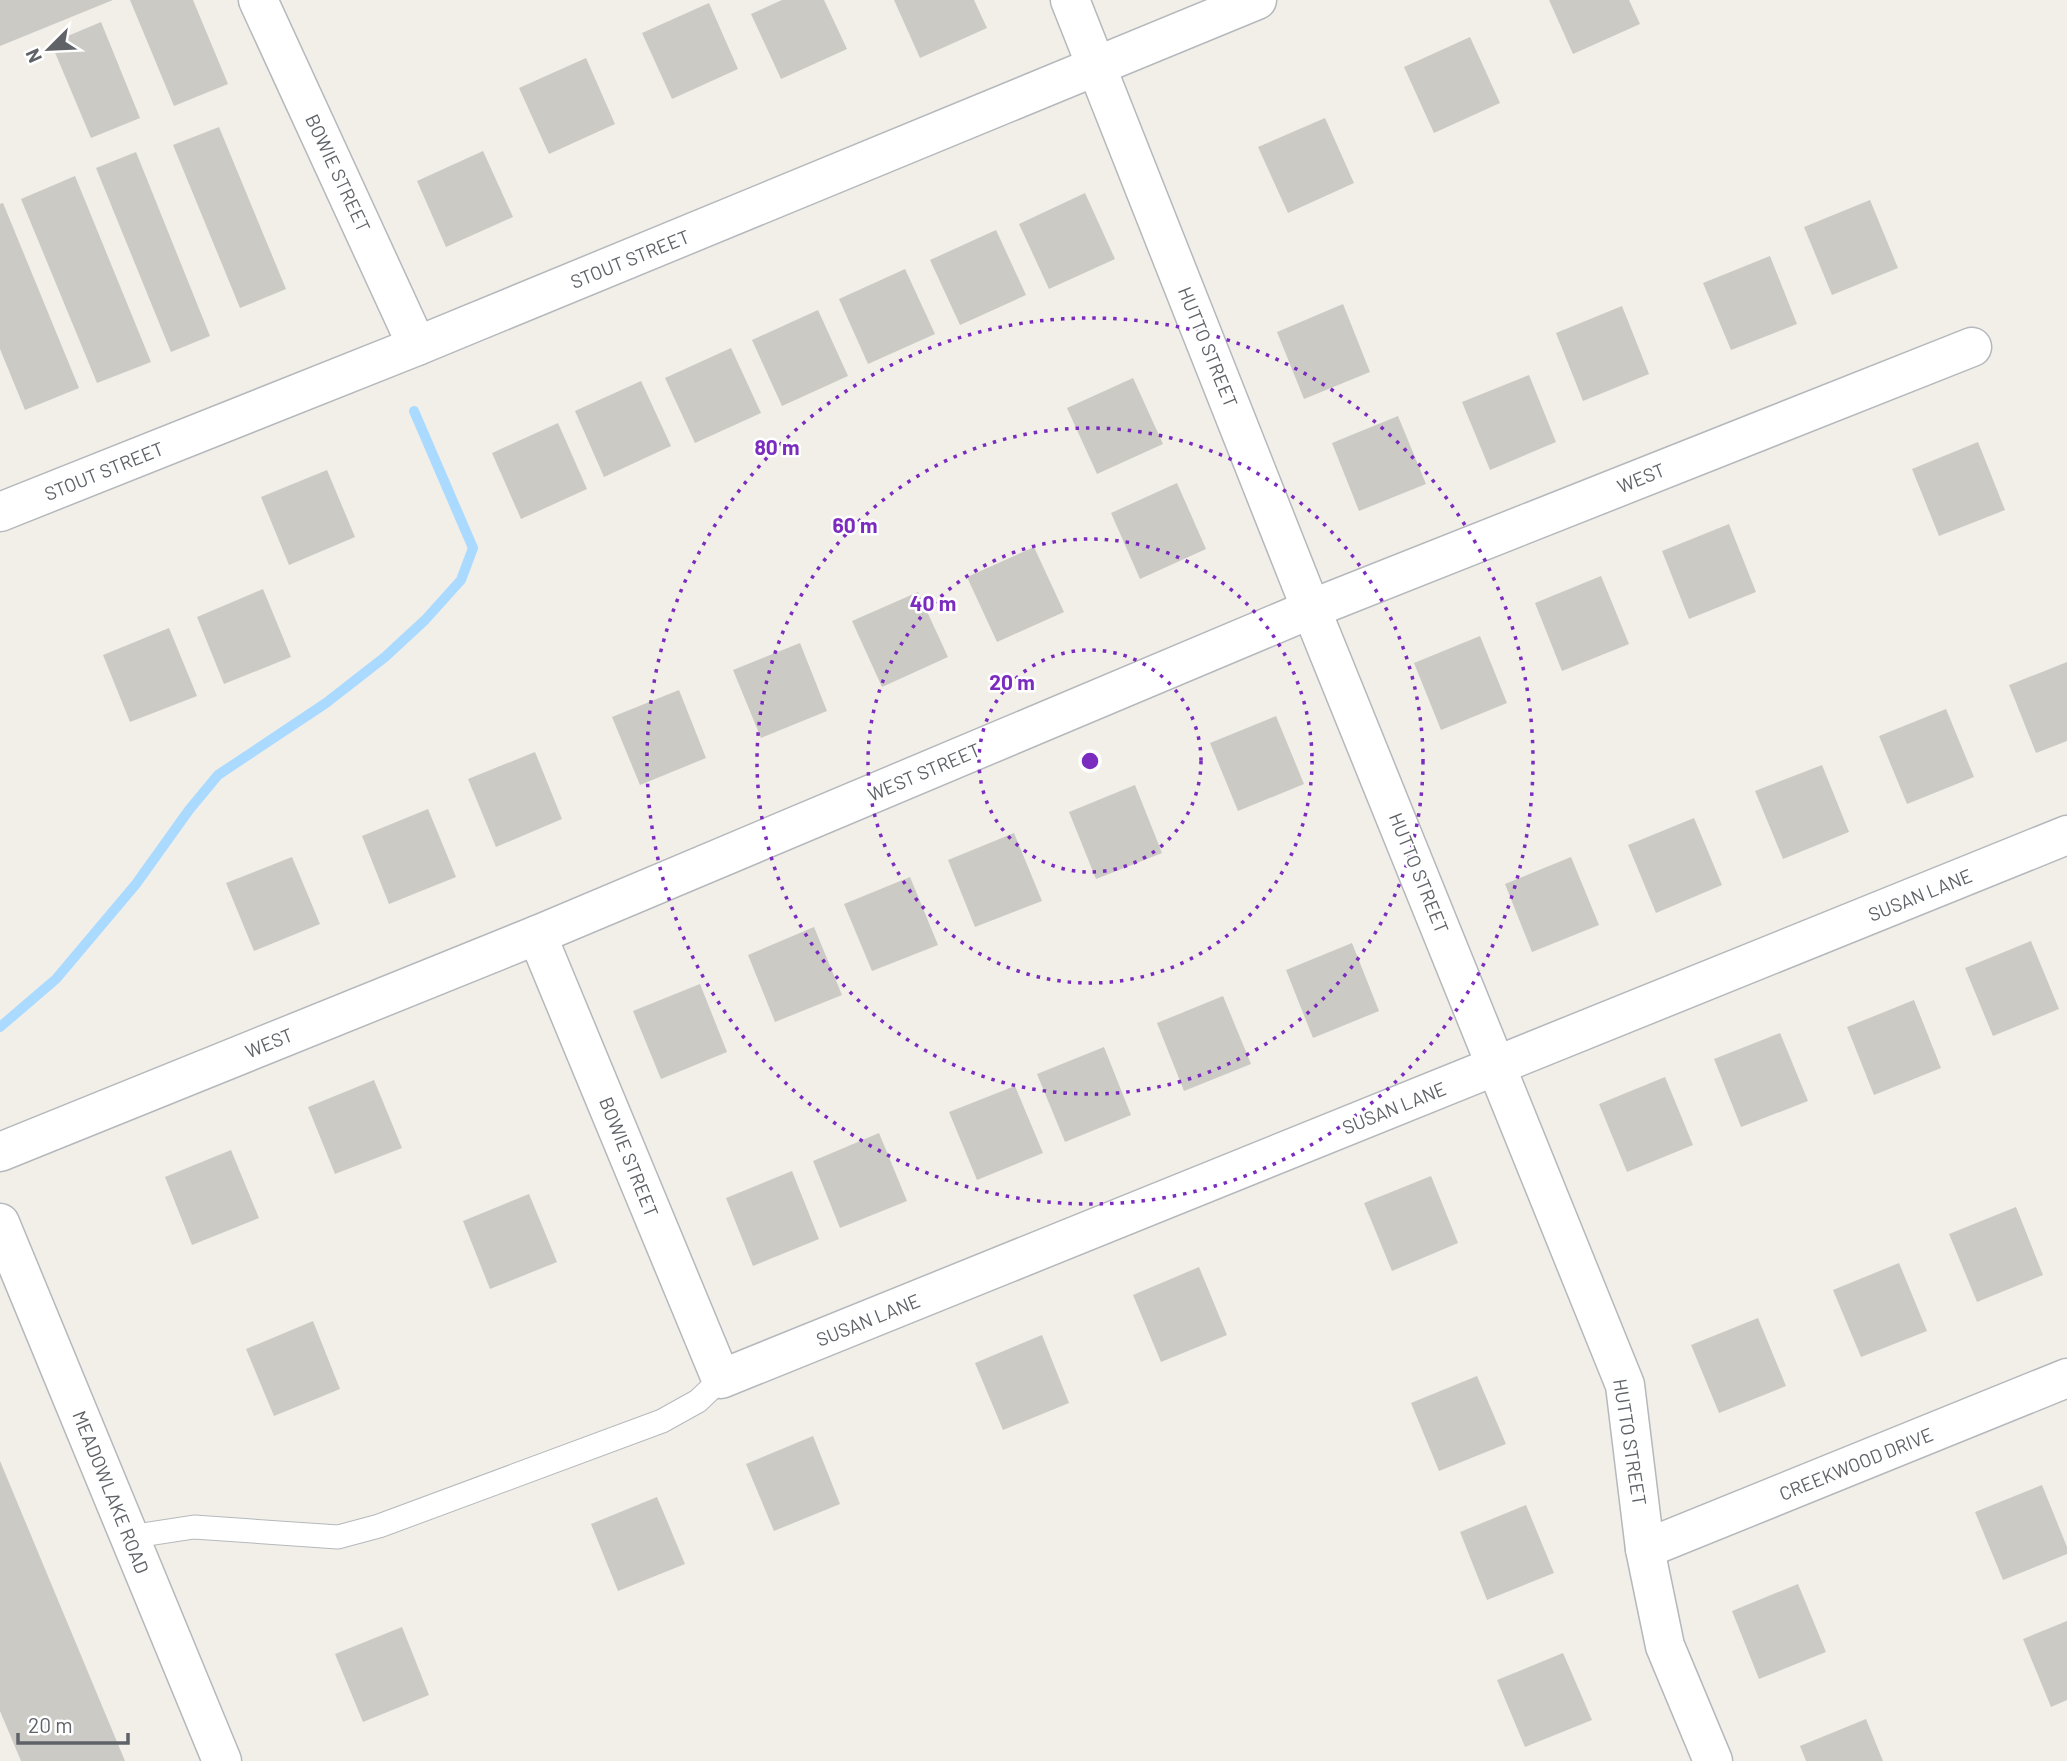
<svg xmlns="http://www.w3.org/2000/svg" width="2067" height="1761" viewBox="0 0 2067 1761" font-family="Barlow,sans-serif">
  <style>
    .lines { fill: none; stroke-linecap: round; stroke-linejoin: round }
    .stream { stroke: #aadaff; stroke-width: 10 }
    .building { fill: #cccac5 }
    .service-casing { stroke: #b5b8bc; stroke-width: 25 }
    .minor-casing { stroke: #b5b8bc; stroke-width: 41 }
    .tertiary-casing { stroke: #b5b8bc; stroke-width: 41 }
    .service { stroke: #fff; stroke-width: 23 }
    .minor { stroke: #fff; stroke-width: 38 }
    .tertiary { stroke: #fff; stroke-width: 38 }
    .ring { fill: none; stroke: #7b2cbf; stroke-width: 3.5; stroke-dasharray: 3.5 7 }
    .labels { text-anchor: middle; stroke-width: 5; stroke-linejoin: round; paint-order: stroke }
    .street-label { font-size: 19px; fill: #5f6368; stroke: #fff }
    .centre { fill: #7b2cbf; stroke: #fff; stroke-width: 3.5 }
    .ring-label { font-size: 21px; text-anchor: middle; font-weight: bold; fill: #7b2cbf; stroke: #fff; stroke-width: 5; stroke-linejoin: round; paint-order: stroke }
  </style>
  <rect width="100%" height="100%" fill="#f1efe8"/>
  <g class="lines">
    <!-- stream -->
    <path class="stream" d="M 0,1027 L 56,979 L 136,884 L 189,810 L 218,775 L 326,703 L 385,657 L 425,620 L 461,580 L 473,548 L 414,411"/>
  </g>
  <!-- building -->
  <g class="building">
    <path d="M 0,0 L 113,0 L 0,46 Z"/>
    <path d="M 130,0 L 193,0 L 228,84 L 174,106 Z"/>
    <path d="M 782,0 L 824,0 L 847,49 L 781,79 L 751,14 Z"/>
    <path d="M 894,0 L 974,0 L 987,28 L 920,58 Z"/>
    <path d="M 1549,0 L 1629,0 L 1640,24 L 1573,54 Z"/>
    <path d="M 709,3 L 738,69 L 672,99 L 642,33 Z"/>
    <path d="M 101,22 L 140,118 L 91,138 L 51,43 Z"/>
    <path d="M 1470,37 L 1500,103 L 1434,133 L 1404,67 Z"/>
    <path d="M 586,58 L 615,124 L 549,154 L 519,88 Z"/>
    <path d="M 1325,118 L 1354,183 L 1288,213 L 1258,147 Z"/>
    <path d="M 219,127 L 286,289 L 240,308 L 173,145 Z"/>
    <path d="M 483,151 L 513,217 L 446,247 L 417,181 Z"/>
    <path d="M 136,152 L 210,336 L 171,352 L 96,168 Z"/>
    <path d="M 75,176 L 151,362 L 97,383 L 21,199 Z"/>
    <path d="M 1085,193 L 1115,259 L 1049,289 L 1019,224 Z"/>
    <path d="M 1870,200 L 1898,268 L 1832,295 L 1804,227 Z"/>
    <path d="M 3,203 L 79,388 L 25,410 L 0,349 L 0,204 Z"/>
    <path d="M 996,230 L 1026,295 L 960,325 L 930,260 Z"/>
    <path d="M 1770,256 L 1797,324 L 1731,350 L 1703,283 Z"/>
    <path d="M 905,269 L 935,334 L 868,364 L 839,299 Z"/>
    <path d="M 1343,304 L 1370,372 L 1304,399 L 1277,332 Z"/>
    <path d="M 1622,306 L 1649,374 L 1583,401 L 1556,333 Z"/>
    <path d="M 818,310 L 848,376 L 782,406 L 752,340 Z"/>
    <path d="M 731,348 L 761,413 L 695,443 L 665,378 Z"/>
    <path d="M 1529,375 L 1556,442 L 1490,470 L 1462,402 Z"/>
    <path d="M 1133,378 L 1163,444 L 1097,474 L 1067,408 Z"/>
    <path d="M 641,381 L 671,446 L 604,477 L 575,411 Z"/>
    <path d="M 1398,416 L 1426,484 L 1359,511 L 1332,443 Z"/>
    <path d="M 558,423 L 587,489 L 521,519 L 492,453 Z"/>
    <path d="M 1978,442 L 2005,510 L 1939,536 L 1912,469 Z"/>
    <path d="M 327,470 L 355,537 L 289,565 L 261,497 Z"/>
    <path d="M 1177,483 L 1206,549 L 1140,579 L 1111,513 Z"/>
    <path d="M 1729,524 L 1756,592 L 1689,619 L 1662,551 Z"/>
    <path d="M 1034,547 L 1064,612 L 997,642 L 967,577 Z"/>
    <path d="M 1601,576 L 1629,644 L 1562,671 L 1535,603 Z"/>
    <path d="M 263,589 L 291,657 L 224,684 L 197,617 Z"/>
    <path d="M 918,592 L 948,657 L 882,687 L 852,621 Z"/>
    <path d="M 169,628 L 197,696 L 130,722 L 103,655 Z"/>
    <path d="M 1480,636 L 1507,703 L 1441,730 L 1414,663 Z"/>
    <path d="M 800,643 L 827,711 L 761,738 L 733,670 Z"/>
    <path d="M 2067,662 L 2067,741 L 2036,753 L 2009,685 Z"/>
    <path d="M 679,690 L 706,758 L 640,785 L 612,717 Z"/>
    <path d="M 1946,709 L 1974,777 L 1907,804 L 1879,736 Z"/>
    <path d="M 1276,716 L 1304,784 L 1238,811 L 1210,743 Z"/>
    <path d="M 535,752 L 562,819 L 496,847 L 468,779 Z"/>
    <path d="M 1822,765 L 1849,832 L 1783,859 L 1755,791 Z"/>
    <path d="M 1135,785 L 1162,853 L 1096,879 L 1069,812 Z"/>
    <path d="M 428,809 L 456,877 L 389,904 L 362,836 Z"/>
    <path d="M 1694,818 L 1722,885 L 1656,913 L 1628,845 Z"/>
    <path d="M 1014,833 L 1042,901 L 975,927 L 948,860 Z"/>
    <path d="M 292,857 L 320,924 L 254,951 L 226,883 Z"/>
    <path d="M 1571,857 L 1599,925 L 1532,952 L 1505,884 Z"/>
    <path d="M 910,877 L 938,945 L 872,971 L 844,904 Z"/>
    <path d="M 814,927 L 842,995 L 775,1022 L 748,955 Z"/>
    <path d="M 2031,941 L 2059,1009 L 1993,1036 L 1965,968 Z"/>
    <path d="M 1352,943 L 1379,1011 L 1313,1038 L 1286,970 Z"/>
    <path d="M 700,984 L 727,1052 L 661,1079 L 633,1011 Z"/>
    <path d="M 1223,996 L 1251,1064 L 1184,1091 L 1157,1023 Z"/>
    <path d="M 1914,1000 L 1941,1068 L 1874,1095 L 1847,1027 Z"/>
    <path d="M 1780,1033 L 1808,1101 L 1741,1127 L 1714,1059 Z"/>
    <path d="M 1104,1047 L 1131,1115 L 1065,1142 L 1037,1074 Z"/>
    <path d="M 1665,1077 L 1693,1145 L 1627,1172 L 1599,1104 Z"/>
    <path d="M 374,1080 L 402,1148 L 335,1174 L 308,1107 Z"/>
    <path d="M 1015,1086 L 1043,1153 L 977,1180 L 949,1112 Z"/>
    <path d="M 879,1133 L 907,1201 L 840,1228 L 813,1161 Z"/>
    <path d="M 231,1150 L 259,1218 L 192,1245 L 165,1177 Z"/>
    <path d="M 792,1171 L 819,1239 L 753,1266 L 726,1198 Z"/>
    <path d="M 1431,1176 L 1458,1243 L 1392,1271 L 1364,1203 Z"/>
    <path d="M 529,1194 L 557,1262 L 490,1289 L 463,1221 Z"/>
    <path d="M 2016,1207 L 2043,1275 L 1977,1302 L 1949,1234 Z"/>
    <path d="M 1899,1263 L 1927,1331 L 1861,1357 L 1833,1290 Z"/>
    <path d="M 1199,1267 L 1227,1335 L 1161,1362 L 1133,1295 Z"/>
    <path d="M 1758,1318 L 1786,1386 L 1719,1413 L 1691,1345 Z"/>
    <path d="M 313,1321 L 340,1389 L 274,1416 L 246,1349 Z"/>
    <path d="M 1042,1335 L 1069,1403 L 1003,1430 L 975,1363 Z"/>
    <path d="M 1477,1376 L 1506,1444 L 1439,1471 L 1411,1403 Z"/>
    <path d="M 813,1436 L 840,1504 L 774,1531 L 746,1464 Z"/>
    <path d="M 0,1461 L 125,1761 L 21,1761 L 0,1711 Z"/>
    <path d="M 2042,1485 L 2067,1547 L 2067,1554 L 2003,1580 L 1975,1512 Z"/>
    <path d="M 657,1497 L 685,1564 L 618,1591 L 591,1524 Z"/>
    <path d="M 1526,1505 L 1554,1573 L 1487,1600 L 1460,1532 Z"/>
    <path d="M 1798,1584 L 1826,1652 L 1759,1679 L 1732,1611 Z"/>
    <path d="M 2067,1621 L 2067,1700 L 2051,1707 L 2023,1639 Z"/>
    <path d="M 402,1627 L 429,1695 L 363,1722 L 335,1654 Z"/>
    <path d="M 1563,1653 L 1592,1720 L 1525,1747 L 1497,1680 Z"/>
    <path d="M 1866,1719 L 1883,1761 L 1806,1761 L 1800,1746 Z"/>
  </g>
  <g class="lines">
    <defs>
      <path id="service" d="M 129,1537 L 194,1527 L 338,1537 L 379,1526 L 662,1421 L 698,1401 L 721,1379"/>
      <g id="minor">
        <path d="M 258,0 L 417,346"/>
        <path d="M 1070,0 L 1311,609 L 1625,1385 L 1645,1549 L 1665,1646 L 1713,1761"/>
        <path d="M 0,512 L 417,346 L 1257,0"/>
        <path d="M 537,935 L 721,1379 L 2067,835"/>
        <path d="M 0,1152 L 537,935 L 1311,609 L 1972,347"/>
        <path d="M 1645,1549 L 2067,1378"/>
      </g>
      <path id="tertiary" d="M 0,1223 L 222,1761"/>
    </defs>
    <!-- service casing -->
    <use href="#service" class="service-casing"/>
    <!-- minor casing -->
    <use href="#minor" class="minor-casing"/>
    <!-- tertiary casing -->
    <use href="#tertiary" class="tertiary-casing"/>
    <!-- service -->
    <use href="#service" class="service"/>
    <!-- minor -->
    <use href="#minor" class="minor"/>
    <!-- tertiary -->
    <use href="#tertiary" class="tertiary"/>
  </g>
  <!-- distance rings -->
  <g class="ring">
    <circle cx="1090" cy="761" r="111"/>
    <circle cx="1090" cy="761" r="222"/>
    <circle cx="1090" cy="761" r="333"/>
    <circle cx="1090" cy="761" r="443"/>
  </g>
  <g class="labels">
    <!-- street labels -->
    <g class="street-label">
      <text transform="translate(338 173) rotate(65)" y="7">BOWIE STREET</text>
      <text transform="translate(630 259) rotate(-22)" y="7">STOUT STREET</text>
      <text transform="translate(1208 347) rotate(68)" y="7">HUTTO STREET</text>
      <text transform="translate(104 471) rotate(-22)" y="7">STOUT STREET</text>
      <text transform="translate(1641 478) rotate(-22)" y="7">WEST</text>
      <text transform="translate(924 772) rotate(-23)" y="7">WEST STREET</text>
      <text transform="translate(1419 873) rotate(68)" y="7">HUTTO STREET</text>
      <text transform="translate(1920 895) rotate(-22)" y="7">SUSAN LANE</text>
      <text transform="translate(269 1043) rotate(-22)" y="7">WEST</text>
      <text transform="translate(1394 1108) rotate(-22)" y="7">SUSAN LANE</text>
      <text transform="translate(629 1157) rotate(68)" y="7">BOWIE STREET</text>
      <text transform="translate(868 1320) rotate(-22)" y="7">SUSAN LANE</text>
      <text transform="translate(1630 1442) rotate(81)" y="7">HUTTO STREET</text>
      <text transform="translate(1856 1464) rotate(-22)" y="7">CREEKWOOD DRIVE</text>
      <text transform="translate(111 1492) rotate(68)" y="7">MEADOWLAKE ROAD</text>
    </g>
  </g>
  <circle cx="1090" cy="761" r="10" class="centre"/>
  <g class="ring-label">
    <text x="777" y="455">80 m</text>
    <text x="855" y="533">60 m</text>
    <text x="933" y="611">40 m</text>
    <text x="1012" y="690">20 m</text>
  </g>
  <!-- north arrow -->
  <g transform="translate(49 49) rotate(246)" stroke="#ffffff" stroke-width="5" paint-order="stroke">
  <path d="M0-5L12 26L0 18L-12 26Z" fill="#5f6368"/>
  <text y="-10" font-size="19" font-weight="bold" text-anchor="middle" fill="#5f6368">N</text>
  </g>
  <!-- scale -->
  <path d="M18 1733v10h110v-10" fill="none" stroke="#5f6368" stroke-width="3.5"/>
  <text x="28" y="1733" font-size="21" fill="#5f6368" stroke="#ffffff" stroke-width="5" paint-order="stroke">20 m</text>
</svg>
